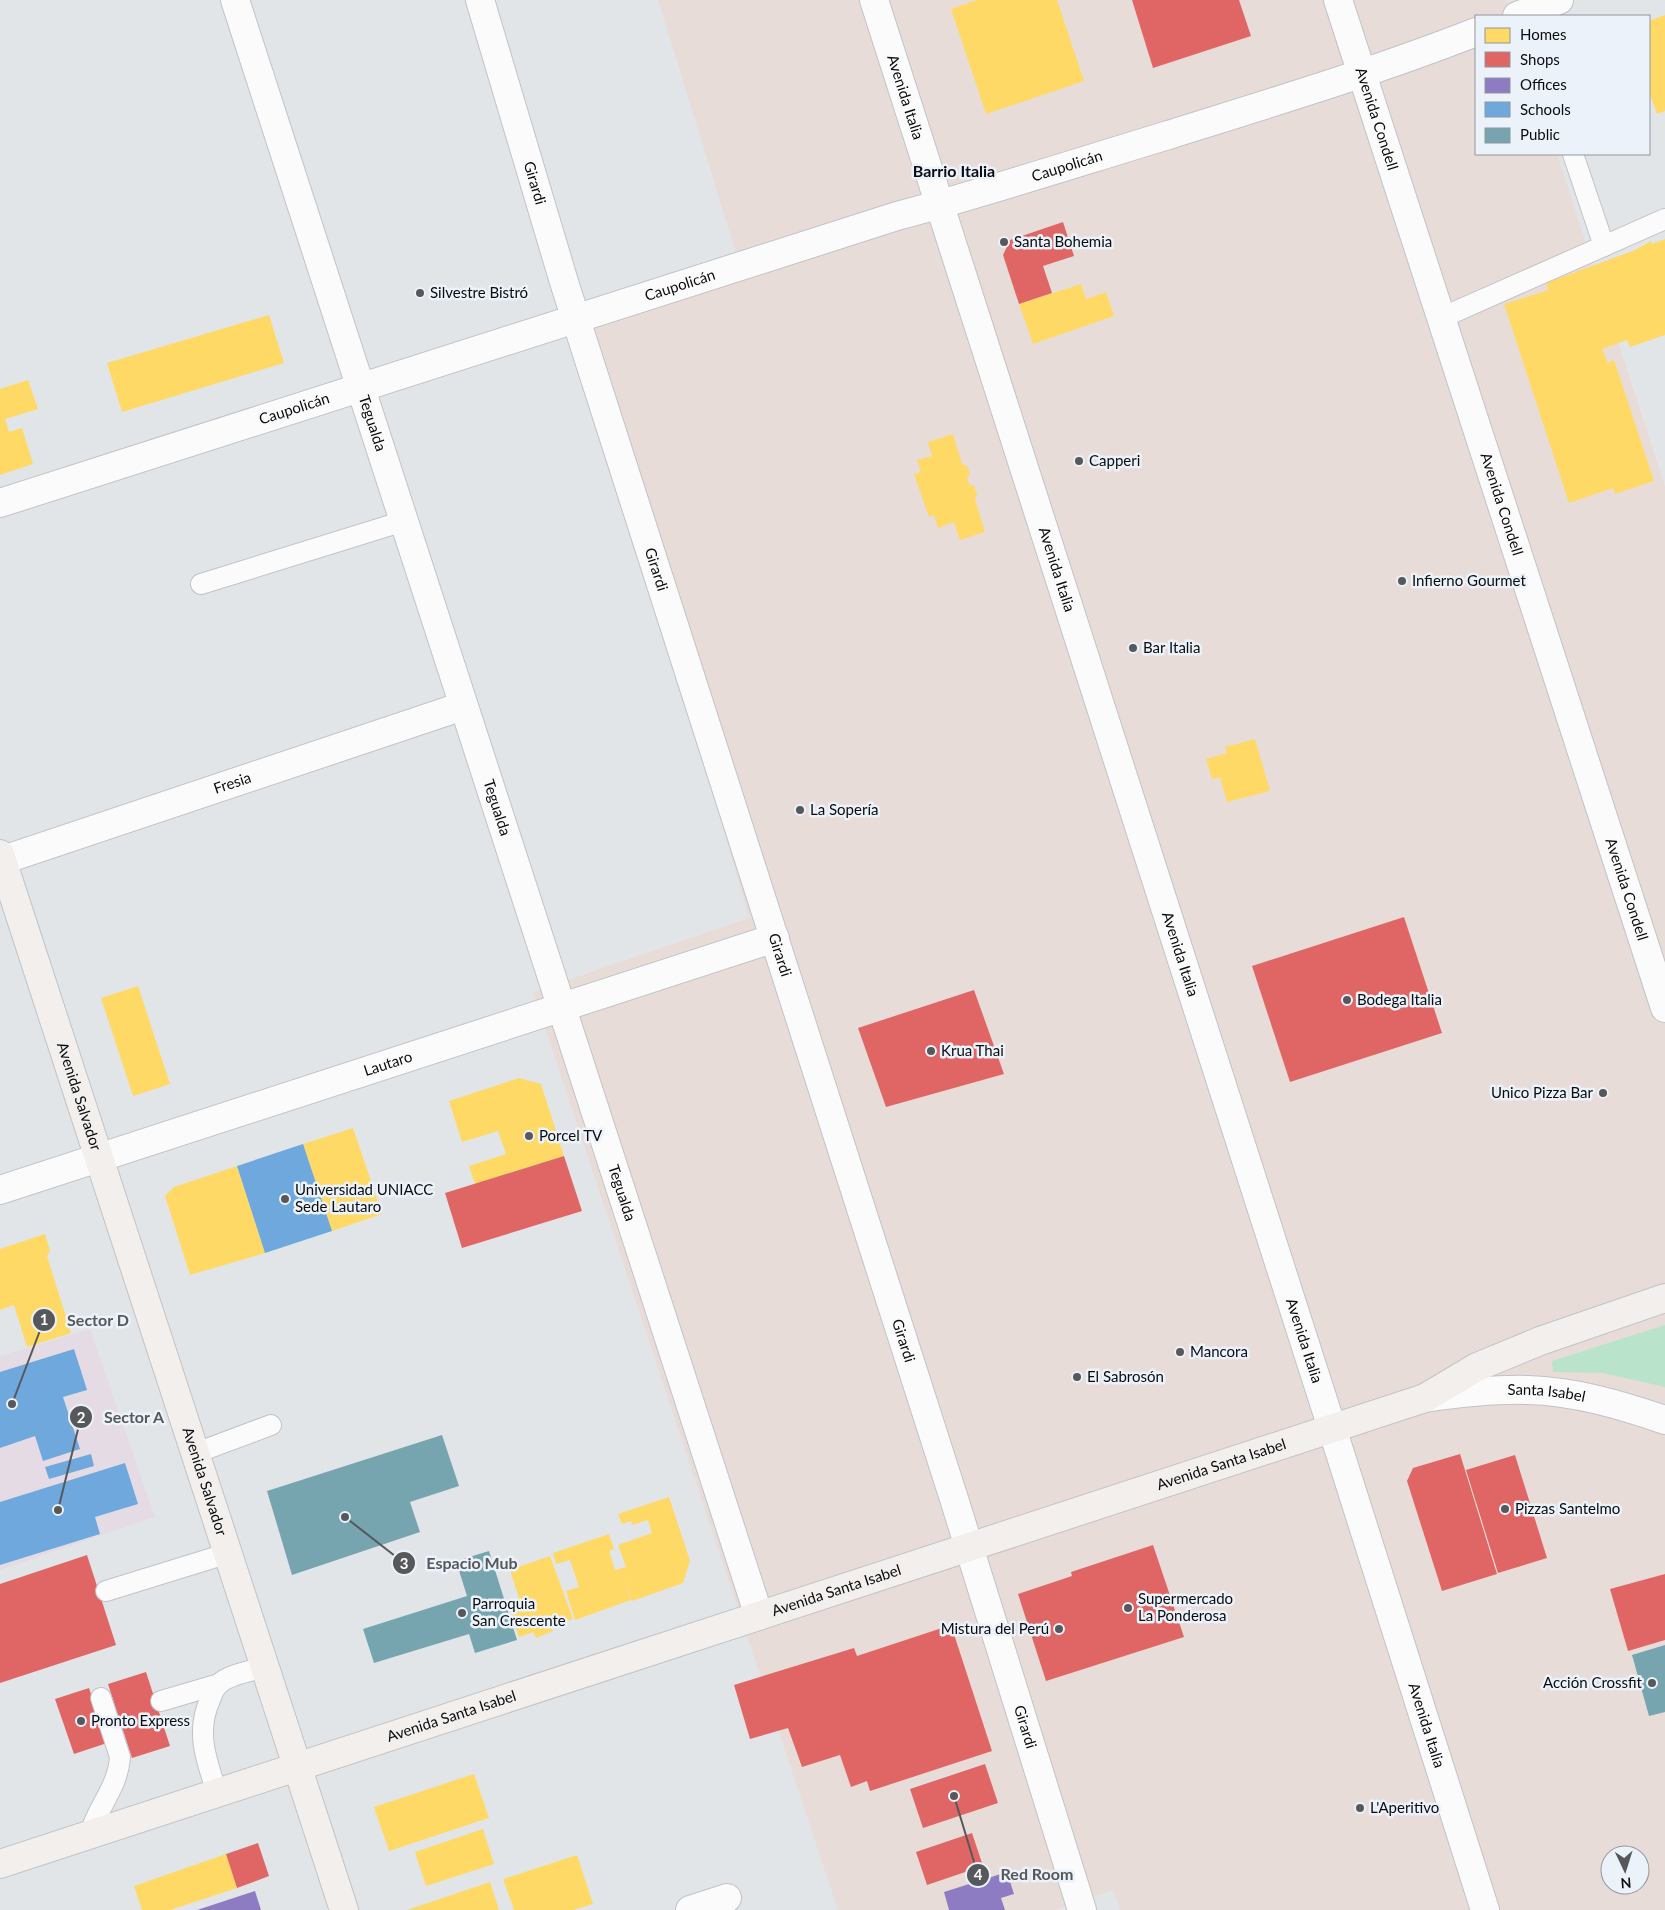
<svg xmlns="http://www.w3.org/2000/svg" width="1665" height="1910" viewBox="0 0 1665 1910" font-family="Lato,sans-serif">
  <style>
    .commercial { fill: #e8dcd9; fill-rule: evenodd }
    .education { fill: #e5dbe5 }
    .green { fill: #b9e3ca }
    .homes { fill: #ffd966 }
    .shops { fill: #e06666 }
    .offices { fill: #8e7cc3 }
    .schools { fill: #6fa8dc }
    .public { fill: #76a5af }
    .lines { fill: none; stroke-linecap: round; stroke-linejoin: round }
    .service-casing { stroke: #c1c3c6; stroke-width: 22 }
    .minor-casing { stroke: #c1c3c6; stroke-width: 30 }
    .tertiary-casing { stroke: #c1c3c6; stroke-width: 30 }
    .secondary-casing { stroke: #c1c3c6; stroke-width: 30 }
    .service { stroke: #fbfbfc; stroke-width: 20 }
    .minor { stroke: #fbfbfc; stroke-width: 28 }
    .tertiary { stroke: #fbfbfc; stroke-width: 28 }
    .secondary { stroke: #f2efed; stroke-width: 28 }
    .poi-dot { fill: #56585b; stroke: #ebf2f9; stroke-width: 2 }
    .labels { text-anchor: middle; stroke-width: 5; stroke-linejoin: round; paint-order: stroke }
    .street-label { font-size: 15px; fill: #0a0c0f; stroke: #ebf2f9 }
    .poi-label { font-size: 15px; fill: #0a0c0f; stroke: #ebf2f9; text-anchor: start }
    .neighbourhood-label { font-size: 16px; font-weight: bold; fill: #0a0c0f; stroke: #ebf2f9 }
    .leader { fill: none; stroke: #56585b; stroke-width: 2 }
    .callout-dot { fill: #56585b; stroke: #ebf2f9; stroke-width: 2 }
    .mark-label { font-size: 15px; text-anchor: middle; font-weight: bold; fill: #fff }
    .callout-label { font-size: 16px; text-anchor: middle; font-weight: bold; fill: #56585b; stroke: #ebf2f9; stroke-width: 5; stroke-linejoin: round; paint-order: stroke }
  </style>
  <rect width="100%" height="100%" fill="#e2e5e8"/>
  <!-- commercial -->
  <path class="commercial" d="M 658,0 L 1507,0 L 1512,16 L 1476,16 L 1476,154 L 1557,154 L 1665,486 L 1665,1910 L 1120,1910 L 1113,1890 L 1055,1910 L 838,1910 L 533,992 L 749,918 L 577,321 L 741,269 ZM 1610,1855 L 1640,1855 L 1640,1885 L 1610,1885 Z"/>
  <!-- education -->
  <path class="education" d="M 90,1329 L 155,1517 L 0,1570 L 0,1356 Z"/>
  <!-- green -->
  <path class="green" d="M 1665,1325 L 1665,1387 L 1603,1373 L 1553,1372 L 1552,1361 Z"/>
  <!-- homes -->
  <g class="homes">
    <path d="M 977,0 L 1057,0 L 1084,81 L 986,114 L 951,9 Z"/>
    <path d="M 1665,15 L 1665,111 L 1657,114 L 1649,92 L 1649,21 Z"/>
    <path d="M 1665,239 L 1665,335 L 1630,347 L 1627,340 L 1602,349 L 1608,363 L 1614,360 L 1654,481 L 1615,494 L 1613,488 L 1569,503 L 1504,304 L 1549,290 L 1546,283 L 1635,250 L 1651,241 L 1652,244 Z"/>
    <path d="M 1081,284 L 1086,299 L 1106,292 L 1114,316 L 1033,344 L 1019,304 Z"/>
    <path d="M 269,315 L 284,363 L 122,412 L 107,363 Z"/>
    <path d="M 28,380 L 38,409 L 5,419 L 9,432 L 22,428 L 33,464 L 0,475 L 0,389 Z"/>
    <path d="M 953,434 L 962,464 L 967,466 L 970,474 L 967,478 L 969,484 L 974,486 L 977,495 L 975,499 L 985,532 L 960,540 L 954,522 L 938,528 L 934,515 L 929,517 L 914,474 L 921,472 L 917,460 L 932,456 L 928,442 Z"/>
    <path d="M 1255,739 L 1270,791 L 1227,802 L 1220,777 L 1212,779 L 1206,759 L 1227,753 L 1225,747 Z"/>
    <path d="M 138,986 L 170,1084 L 133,1096 L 101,998 Z"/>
    <path d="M 519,1078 L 541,1084 L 564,1156 L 475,1184 L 469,1166 L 506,1154 L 498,1131 L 462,1142 L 449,1101 Z"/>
    <path d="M 353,1128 L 382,1214 L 332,1231 L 303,1144 Z"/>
    <path d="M 237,1166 L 265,1253 L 190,1275 L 165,1196 L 174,1187 Z"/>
    <path d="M 45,1234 L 50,1251 L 47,1256 L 71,1333 L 27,1347 L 14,1305 L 0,1310 L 0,1249 Z"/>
    <path d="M 669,1497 L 690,1561 L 683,1583 L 632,1601 L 623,1576 L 631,1600 L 575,1620 L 566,1591 L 579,1587 L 570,1560 L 556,1564 L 553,1553 L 609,1534 L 614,1549 L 609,1551 L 615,1570 L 626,1567 L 618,1545 L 652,1533 L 648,1520 L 632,1525 L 631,1521 L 622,1524 L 618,1514 Z"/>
    <path d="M 550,1556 L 573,1619 L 551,1627 L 553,1631 L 536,1638 L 533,1632 L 519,1637 L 507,1602 L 519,1598 L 510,1570 Z"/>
    <path d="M 474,1774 L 489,1818 L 389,1851 L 374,1807 Z"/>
    <path d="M 483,1829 L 494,1864 L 426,1886 L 415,1852 Z"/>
    <path d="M 226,1854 L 237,1888 L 170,1910 L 142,1910 L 134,1886 Z"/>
    <path d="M 577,1855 L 593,1904 L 573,1910 L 514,1910 L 503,1879 Z"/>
    <path d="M 490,1882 L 499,1910 L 407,1910 Z"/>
  </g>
  <!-- shops -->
  <g class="shops">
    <path d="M 1132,0 L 1239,0 L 1251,36 L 1153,68 Z"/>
    <path d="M 1063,222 L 1074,256 L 1043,266 L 1052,293 L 1019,304 L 1003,255 L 1010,240 Z"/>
    <path d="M 1404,917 L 1442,1033 L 1290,1082 L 1252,966 Z"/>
    <path d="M 974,990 L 1004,1074 L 886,1107 L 858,1028 Z"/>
    <path d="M 564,1156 L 582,1211 L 462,1248 L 445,1193 Z"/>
    <path d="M 1460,1454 L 1497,1574 L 1442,1591 L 1407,1481 L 1413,1468 Z"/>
    <path d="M 1515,1455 L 1547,1558 L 1498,1573 L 1466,1470 Z"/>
    <path d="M 1153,1545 L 1184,1637 L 1046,1681 L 1018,1594 L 1072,1576 L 1071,1572 Z"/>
    <path d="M 87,1555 L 116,1645 L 0,1683 L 0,1584 Z"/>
    <path d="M 1665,1574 L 1665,1640 L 1628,1651 L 1610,1589 Z"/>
    <path d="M 951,1625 L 992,1751 L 870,1791 L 867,1781 L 851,1787 L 840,1755 L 802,1767 L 788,1728 L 750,1739 L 734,1685 L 854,1648 L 857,1656 Z"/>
    <path d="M 146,1672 L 170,1746 L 132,1758 L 108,1684 Z"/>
    <path d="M 89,1688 L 107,1743 L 74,1754 L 55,1699 Z"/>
    <path d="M 985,1764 L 998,1803 L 923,1828 L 910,1789 Z"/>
    <path d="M 972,1833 L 983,1866 L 927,1885 L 916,1852 Z"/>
    <path d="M 258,1843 L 269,1876 L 237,1888 L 226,1854 Z"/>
  </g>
  <!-- offices -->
  <g class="offices">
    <path d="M 1007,1872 L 1014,1894 L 1001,1898 L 1005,1910 L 949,1910 L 944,1892 Z"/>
    <path d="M 255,1891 L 261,1910 L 197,1910 Z"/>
  </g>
  <!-- schools -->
  <g class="schools">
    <path d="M 303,1144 L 332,1231 L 265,1253 L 237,1166 Z"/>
    <path d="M 74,1349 L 87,1390 L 63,1397 L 80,1449 L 43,1461 L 35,1436 L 0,1448 L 0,1372 Z"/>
    <path d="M 91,1454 L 94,1466 L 49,1479 L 45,1467 Z"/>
    <path d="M 125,1463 L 138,1504 L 95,1517 L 100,1534 L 0,1565 L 0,1502 Z"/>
  </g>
  <!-- public -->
  <g class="public">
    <path d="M 442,1435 L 459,1486 L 410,1502 L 420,1532 L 292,1575 L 267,1491 Z"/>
    <path d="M 489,1551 L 517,1640 L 475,1653 L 469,1634 L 374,1663 L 363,1629 L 467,1596 L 456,1561 Z"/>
    <path d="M 1665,1645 L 1665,1712 L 1649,1716 L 1632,1655 Z"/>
  </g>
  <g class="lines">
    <defs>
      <g id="service">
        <path d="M 1573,154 L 1604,246"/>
        <path d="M 1441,318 L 1665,219"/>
        <path d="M 201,584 L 404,521"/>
        <path d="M 196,1453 L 271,1425"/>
        <path d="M 106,1591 L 229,1553"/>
        <path d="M 161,1701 L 219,1684"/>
        <path d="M 217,1793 C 207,1762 195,1732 210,1700 C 212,1695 214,1688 219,1684 C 229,1674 252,1671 266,1667"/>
        <path d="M 90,1834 C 97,1807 118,1788 120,1757 L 101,1698"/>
      </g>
      <g id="minor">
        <path id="s1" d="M 235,0 L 759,1616"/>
        <path id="s2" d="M 480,0 L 564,282 L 955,1502 L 1082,1910"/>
        <path id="s3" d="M 874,0 L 1332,1428"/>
        <path d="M 1517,16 L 1559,0"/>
        <path id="s4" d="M 0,503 L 897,216 C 987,192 1076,163 1165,136 C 1270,103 1374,72 1476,32"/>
        <path id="s5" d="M 0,861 L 463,706"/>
        <path id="s6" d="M 0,1190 L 775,938"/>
        <path d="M 690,1910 L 727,1898"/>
      </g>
      <g id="tertiary">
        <path id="s7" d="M 1338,0 L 1665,1008"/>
        <path id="s8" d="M 1425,1398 C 1459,1393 1493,1389 1528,1390 C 1574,1391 1621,1405 1665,1420"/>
        <path id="s9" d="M 1332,1428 L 1485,1910"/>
      </g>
      <g id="secondary">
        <path id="s10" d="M 0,854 L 344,1910"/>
        <path id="s11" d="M 0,1864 L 1425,1398 L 1477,1367 L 1540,1341 L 1665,1298"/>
      </g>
    </defs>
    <!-- service casing -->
    <use href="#service" class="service-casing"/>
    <!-- minor casing -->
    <use href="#minor" class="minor-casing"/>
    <!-- tertiary casing -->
    <use href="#tertiary" class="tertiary-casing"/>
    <!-- secondary casing -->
    <use href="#secondary" class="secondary-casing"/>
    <!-- service -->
    <use href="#service" class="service"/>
    <!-- minor -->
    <use href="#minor" class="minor"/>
    <!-- tertiary -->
    <use href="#tertiary" class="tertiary"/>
    <!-- secondary -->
    <use href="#secondary" class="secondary"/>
  </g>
  <!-- markers -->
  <g class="poi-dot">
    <circle cx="1004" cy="242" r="5"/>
    <circle cx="420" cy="293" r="5"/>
    <circle cx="1079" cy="461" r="5"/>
    <circle cx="1402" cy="581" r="5"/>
    <circle cx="1133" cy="648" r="5"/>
    <circle cx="800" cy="810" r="5"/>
    <circle cx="1347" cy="1000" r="5"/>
    <circle cx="931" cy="1051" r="5"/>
    <circle cx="1603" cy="1093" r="5"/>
    <circle cx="529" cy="1136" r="5"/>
    <circle cx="285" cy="1199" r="5"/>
    <circle cx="1180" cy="1352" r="5"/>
    <circle cx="1077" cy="1377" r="5"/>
    <circle cx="1505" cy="1509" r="5"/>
    <circle cx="1128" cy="1608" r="5"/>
    <circle cx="462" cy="1613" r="5"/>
    <circle cx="1059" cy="1629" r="5"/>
    <circle cx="1652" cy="1683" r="5"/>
    <circle cx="81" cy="1721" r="5"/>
    <circle cx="1360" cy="1808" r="5"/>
  </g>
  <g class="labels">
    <!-- street labels -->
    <g class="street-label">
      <text dy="5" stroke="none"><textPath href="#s3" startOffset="102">Avenida Italia</textPath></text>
      <text dy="5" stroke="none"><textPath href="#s7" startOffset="125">Avenida Condell</textPath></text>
      <text dy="5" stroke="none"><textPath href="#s4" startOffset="1119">Caupolicán</textPath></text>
      <text dy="5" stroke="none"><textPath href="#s2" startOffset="191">Girardi</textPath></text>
      <text dy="5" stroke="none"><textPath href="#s4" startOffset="714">Caupolicán</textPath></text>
      <text dy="5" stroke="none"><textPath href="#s4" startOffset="309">Caupolicán</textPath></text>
      <text dy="5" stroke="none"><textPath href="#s1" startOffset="445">Tegualda</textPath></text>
      <text dy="5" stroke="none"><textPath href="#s7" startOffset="530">Avenida Condell</textPath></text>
      <text dy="5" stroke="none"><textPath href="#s2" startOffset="596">Girardi</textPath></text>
      <text dy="5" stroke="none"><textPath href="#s3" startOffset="598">Avenida Italia</textPath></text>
      <text dy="5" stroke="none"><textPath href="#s5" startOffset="245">Fresia</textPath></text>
      <text dy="5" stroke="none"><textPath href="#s1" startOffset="849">Tegualda</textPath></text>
      <text dy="5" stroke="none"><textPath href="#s7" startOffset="935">Avenida Condell</textPath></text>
      <text dy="5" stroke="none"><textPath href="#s2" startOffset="1001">Girardi</textPath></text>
      <text dy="5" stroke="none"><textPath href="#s3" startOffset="1002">Avenida Italia</textPath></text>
      <text dy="5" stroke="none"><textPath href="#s6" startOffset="408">Lautaro</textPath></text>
      <text dy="5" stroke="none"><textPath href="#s10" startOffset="255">Avenida Salvador</textPath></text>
      <text dy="5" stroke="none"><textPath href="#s1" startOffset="1254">Tegualda</textPath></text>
      <text dy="5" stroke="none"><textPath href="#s3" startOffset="1408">Avenida Italia</textPath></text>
      <text dy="5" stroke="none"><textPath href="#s2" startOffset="1406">Girardi</textPath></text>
      <text dy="5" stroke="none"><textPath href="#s8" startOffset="122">Santa Isabel</textPath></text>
      <text dy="5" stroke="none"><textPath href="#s11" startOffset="1285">Avenida Santa Isabel</textPath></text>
      <text dy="5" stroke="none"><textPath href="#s10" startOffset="660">Avenida Salvador</textPath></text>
      <text dy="5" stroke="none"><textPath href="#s11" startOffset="880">Avenida Santa Isabel</textPath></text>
      <text dy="5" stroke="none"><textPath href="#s11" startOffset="475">Avenida Santa Isabel</textPath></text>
      <text dy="5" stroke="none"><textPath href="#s9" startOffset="312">Avenida Italia</textPath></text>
      <text dy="5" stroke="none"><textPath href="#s2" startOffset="1811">Girardi</textPath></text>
    </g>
    <!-- poi labels -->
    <g class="poi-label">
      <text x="1014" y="247">Santa Bohemia</text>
      <text x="430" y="298">Silvestre Bistró</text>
      <text x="1089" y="466">Capperi</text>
      <text x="1412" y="586">Infierno Gourmet</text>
      <text x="1143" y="653">Bar Italia</text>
      <text x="810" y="815">La Sopería</text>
      <text x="1357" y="1005">Bodega Italia</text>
      <text x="941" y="1056">Krua Thai</text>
      <text x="1593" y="1098" text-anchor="end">Unico Pizza Bar</text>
      <text x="539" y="1141">Porcel TV</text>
      <text x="295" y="1195">Universidad UNIACC<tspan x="295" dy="17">Sede Lautaro</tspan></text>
      <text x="1190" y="1357">Mancora</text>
      <text x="1087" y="1382">El Sabrosón</text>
      <text x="1515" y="1514">Pizzas Santelmo</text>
      <text x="1138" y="1604">Supermercado<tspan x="1138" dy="17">La Ponderosa</tspan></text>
      <text x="472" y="1609">Parroquia<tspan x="472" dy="17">San Crescente</tspan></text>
      <text x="1049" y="1634" text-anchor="end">Mistura del Perú</text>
      <text x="1642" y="1688" text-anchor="end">Acción Crossfit</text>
      <text x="91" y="1726">Pronto Express</text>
      <text x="1370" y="1813">L'Aperitivo</text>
    </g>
    <!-- neighbourhood labels -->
    <g class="neighbourhood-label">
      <text x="954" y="177">Barrio Italia</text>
    </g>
  </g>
  <!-- callouts -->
  <path class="leader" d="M12 1404L44 1320M58 1510L81 1417M345 1517L404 1563M954 1796L978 1875"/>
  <g class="callout-dot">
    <circle cx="12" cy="1404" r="5"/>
    <circle cx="58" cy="1510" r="5"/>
    <circle cx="345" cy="1517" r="5"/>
    <circle cx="954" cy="1796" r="5"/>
    <circle cx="44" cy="1320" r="12"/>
    <circle cx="81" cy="1417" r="12"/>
    <circle cx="404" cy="1563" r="12"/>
    <circle cx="978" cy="1875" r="12"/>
  </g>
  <g class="mark-label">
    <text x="44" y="1325">1</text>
    <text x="81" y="1423">2</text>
    <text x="404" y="1569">3</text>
    <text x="978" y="1880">4</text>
  </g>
  <g class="callout-label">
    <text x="98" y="1326">Sector D</text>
    <text x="134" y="1423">Sector A</text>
    <text x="472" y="1569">Espacio Mub</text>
    <text x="1037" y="1880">Red Room</text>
  </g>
  <!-- legend -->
  <rect x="1475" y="15" width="175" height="140" fill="#ebf2f9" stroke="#91969b"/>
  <rect x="1485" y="28" width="25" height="15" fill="#ffd966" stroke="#91969b"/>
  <text x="1520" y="40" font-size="15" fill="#0a0c0f">Homes</text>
  <rect x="1485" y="52" width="25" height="15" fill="#e06666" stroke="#91969b"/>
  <text x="1520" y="65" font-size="15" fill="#0a0c0f">Shops</text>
  <rect x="1485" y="78" width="25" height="15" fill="#8e7cc3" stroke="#91969b"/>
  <text x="1520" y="90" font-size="15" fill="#0a0c0f">Offices</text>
  <rect x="1485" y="102" width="25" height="15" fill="#6fa8dc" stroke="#91969b"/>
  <text x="1520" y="115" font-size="15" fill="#0a0c0f">Schools</text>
  <rect x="1485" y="128" width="25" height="15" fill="#76a5af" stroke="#91969b"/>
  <text x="1520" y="140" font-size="15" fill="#0a0c0f">Public</text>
  <!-- north arrow -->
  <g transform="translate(1625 1870) rotate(176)"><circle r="24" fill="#ebf2f9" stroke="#91969b"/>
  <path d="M0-4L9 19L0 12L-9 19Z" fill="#56585b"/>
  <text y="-8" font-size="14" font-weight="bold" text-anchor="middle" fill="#0a0c0f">N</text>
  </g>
</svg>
